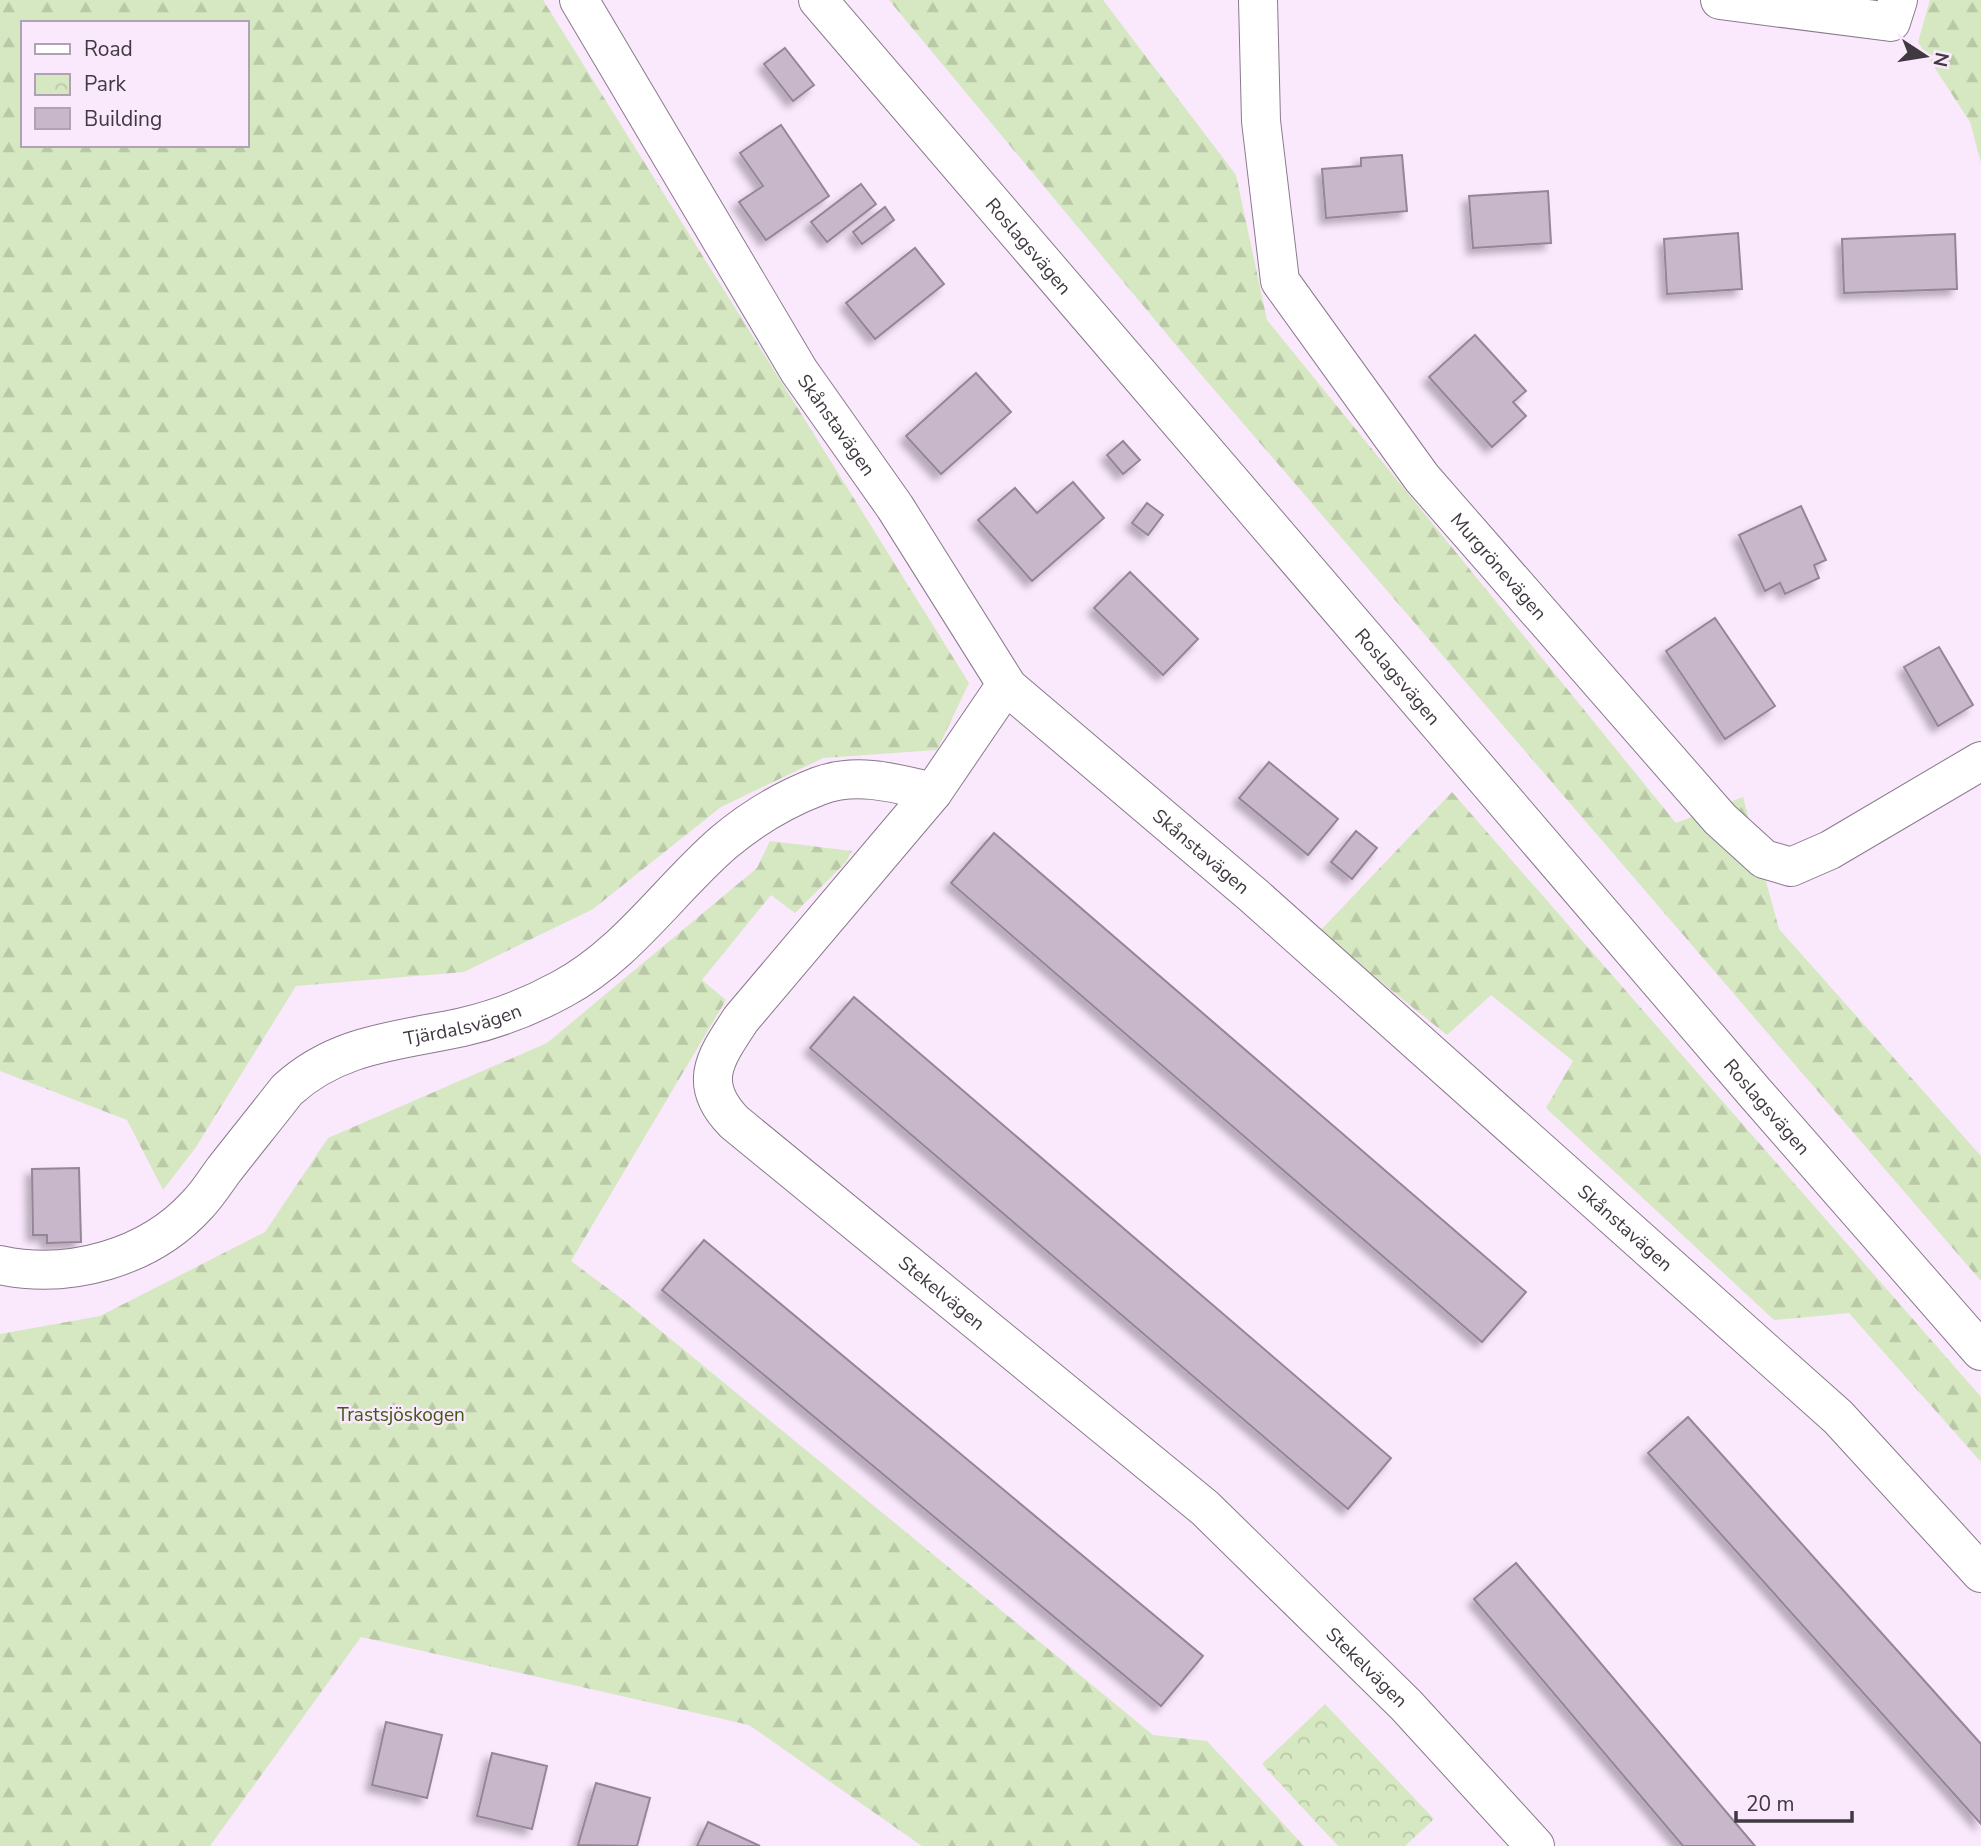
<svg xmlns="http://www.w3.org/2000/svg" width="1981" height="1846" viewBox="0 0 1981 1846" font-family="'Nunito Sans',sans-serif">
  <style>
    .forest { fill: url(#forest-firs); fill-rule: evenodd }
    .park { fill: url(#park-crowns) }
    .building { fill: #c8b7ca; stroke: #958597; stroke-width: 2; filter: url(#shadow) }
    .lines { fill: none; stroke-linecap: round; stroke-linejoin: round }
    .street-casing { stroke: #8a7a8c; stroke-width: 40 }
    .secondary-casing { stroke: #8a7a8c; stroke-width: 40 }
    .street { stroke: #fff; stroke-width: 38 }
    .secondary { stroke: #fff; stroke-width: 38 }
    .labels { text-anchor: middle; stroke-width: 5; stroke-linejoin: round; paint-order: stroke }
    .street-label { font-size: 19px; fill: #403941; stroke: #fae8fd }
    .park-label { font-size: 19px; fill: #405915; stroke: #fae8fd }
  </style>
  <defs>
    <pattern id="forest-firs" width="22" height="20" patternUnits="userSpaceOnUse" patternTransform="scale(1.75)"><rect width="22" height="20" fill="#d6e8c1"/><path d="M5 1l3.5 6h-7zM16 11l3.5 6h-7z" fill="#b9c8a7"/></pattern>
    <pattern id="park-crowns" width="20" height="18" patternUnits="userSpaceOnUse" patternTransform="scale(1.75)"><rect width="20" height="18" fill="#d6e8c1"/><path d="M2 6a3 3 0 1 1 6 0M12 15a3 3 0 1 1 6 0" fill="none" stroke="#b9c8a7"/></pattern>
    <filter id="shadow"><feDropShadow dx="-6" dy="6" stdDeviation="3.5" flood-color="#0004"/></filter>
  </defs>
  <rect width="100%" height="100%" fill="#fae8fd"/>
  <!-- forest -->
  <g class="forest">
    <path d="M 0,0 L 543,0 L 969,683 L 937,750 L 823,758 L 721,807 L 593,909 L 464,972 L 296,986 L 196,1147 L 163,1190 L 127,1120 L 0,1071 ZM 23,23 L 247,23 L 247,145 L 23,145 Z"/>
    <path d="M 889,0 L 1103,0 L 1236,175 L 1267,320 L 1676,823 L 1743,797 L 1779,929 L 1981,1156 L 1981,1281 L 1180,350 Z"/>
    <path d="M 1930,0 L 1981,0 L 1981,163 L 1970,122 L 1918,42 Z"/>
    <path d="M 1452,792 L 1981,1397 L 1981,1462 L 1849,1313 L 1774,1320 L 1546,1108 L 1573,1061 L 1491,995 L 1447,1035 L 1319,932 Z"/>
    <path d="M 770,841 L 852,851 L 845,863 L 795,913 L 771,895 L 702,980 L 726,1000 L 571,1261 L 622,1299 L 1153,1735 L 1207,1741 L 1304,1846 L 922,1846 L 749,1725 L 361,1637 L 210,1846 L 0,1846 L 0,1334 L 100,1316 L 265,1232 L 328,1138 L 547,1043 L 757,868 Z"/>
  </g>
  <!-- park -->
  <path class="park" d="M 1325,1704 L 1434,1819 L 1405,1846 L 1338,1846 L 1262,1764 Z"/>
  <!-- building -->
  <g class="building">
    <path d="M 785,48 L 814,85 L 793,101 L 764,64 Z"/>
    <path d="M 781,125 L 829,196 L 766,240 L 739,202 L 763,186 L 740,153 Z"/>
    <path d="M 1402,155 L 1407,211 L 1326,218 L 1322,169 L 1361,166 L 1361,158 Z"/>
    <path d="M 861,184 L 876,204 L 827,242 L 811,222 Z"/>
    <path d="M 1548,191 L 1551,243 L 1473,248 L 1469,196 Z"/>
    <path d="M 885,207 L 894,220 L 862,244 L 853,232 Z"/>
    <path d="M 1738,233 L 1742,289 L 1667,294 L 1664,239 Z"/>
    <path d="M 1955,234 L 1957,289 L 1844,293 L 1842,239 Z"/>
    <path d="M 915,248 L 944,284 L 875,339 L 846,303 Z"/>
    <path d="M 1475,335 L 1526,391 L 1513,402 L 1526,416 L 1492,447 L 1429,377 Z"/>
    <path d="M 976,373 L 1011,412 L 941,474 L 906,436 Z"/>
    <path d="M 1123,441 L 1140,460 L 1123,474 L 1107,455 Z"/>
    <path d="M 1073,482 L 1104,518 L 1032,581 L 978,520 L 1015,488 L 1037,513 Z"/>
    <path d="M 1147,503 L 1163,515 L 1148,535 L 1132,523 Z"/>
    <path d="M 1801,506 L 1826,560 L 1814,565 L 1819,578 L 1785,594 L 1780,583 L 1765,591 L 1739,535 Z"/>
    <path d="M 1130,572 L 1198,639 L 1163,675 L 1094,608 Z"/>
    <path d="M 1715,618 L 1775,706 L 1725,739 L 1666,651 Z"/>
    <path d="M 1939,647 L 1973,705 L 1938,726 L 1904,667 Z"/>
    <path d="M 1269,762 L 1338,819 L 1308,855 L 1239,798 Z"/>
    <path d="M 1356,831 L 1377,848 L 1352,879 L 1331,862 Z"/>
    <path d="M 994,833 L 1526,1292 L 1482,1342 L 951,883 Z"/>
    <path d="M 854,997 L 1391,1458 L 1348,1509 L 810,1048 Z"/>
    <path d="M 79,1168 L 81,1242 L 47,1243 L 47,1235 L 33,1235 L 32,1169 Z"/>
    <path d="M 704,1240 L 1203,1656 L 1161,1706 L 662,1290 Z"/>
    <path d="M 1688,1417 L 1981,1744 L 1981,1824 L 1648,1453 Z"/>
    <path d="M 1516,1563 L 1755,1846 L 1683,1846 L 1474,1599 Z"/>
    <path d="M 386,1722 L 442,1735 L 427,1798 L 372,1785 Z"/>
    <path d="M 492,1753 L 547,1766 L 532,1829 L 477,1816 Z"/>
    <path d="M 596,1783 L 650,1798 L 637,1846 L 578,1845 Z"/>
    <path d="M 708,1822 L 760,1846 L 697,1846 Z"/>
  </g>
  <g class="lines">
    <defs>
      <g id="street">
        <path id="s1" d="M 579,0 L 799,371 L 895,507 L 1008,687 L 1253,895 L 1838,1417 L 1981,1573"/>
        <path id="s2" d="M 1258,0 L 1261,121 L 1280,281 L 1422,478 L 1720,819 L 1764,859 L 1791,867 L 1830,850 L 1981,761"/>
        <path d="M 1720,0 L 1891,22 L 1898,0"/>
        <path id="s3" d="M 1008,687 L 999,695 L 933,792 L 741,1019 C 716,1057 696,1083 734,1122 L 1205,1508 L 1406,1705 L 1535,1846"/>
        <path id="s4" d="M 0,1265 C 69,1280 149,1258 197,1205 C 207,1195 215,1182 223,1171 C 244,1144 266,1117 287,1090 C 338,1043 399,1041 463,1027 C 498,1019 531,1006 562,989 C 627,954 668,891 723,843 C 750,820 785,799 819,786 C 857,772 895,783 933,792"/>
      </g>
      <g id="secondary">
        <path id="s5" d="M 818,0 L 1756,1094 L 1981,1351"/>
      </g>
    </defs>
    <!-- street casing -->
    <use href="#street" class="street-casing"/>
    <!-- secondary casing -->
    <use href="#secondary" class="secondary-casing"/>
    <!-- street -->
    <use href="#street" class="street"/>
    <!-- secondary -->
    <use href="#secondary" class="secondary"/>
  </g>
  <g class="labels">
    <!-- street labels -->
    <g class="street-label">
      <text dy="7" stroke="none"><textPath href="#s5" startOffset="324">Roslagsvägen</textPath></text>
      <text dy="7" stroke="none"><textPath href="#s1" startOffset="497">Skånstavägen</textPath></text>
      <text dy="7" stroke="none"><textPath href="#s2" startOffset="642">Murgrönevägen</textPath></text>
      <text dy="7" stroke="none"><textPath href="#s5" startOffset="891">Roslagsvägen</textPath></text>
      <text dy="7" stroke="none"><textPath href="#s1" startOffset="1064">Skånstavägen</textPath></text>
      <text dy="7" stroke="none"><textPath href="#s4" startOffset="551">Tjärdalsvägen</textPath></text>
      <text dy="7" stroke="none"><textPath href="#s5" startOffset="1458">Roslagsvägen</textPath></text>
      <text dy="7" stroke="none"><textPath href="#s1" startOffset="1631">Skånstavägen</textPath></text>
      <text dy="7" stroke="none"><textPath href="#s3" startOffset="812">Stekelvägen</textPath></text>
      <text dy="7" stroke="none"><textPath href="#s3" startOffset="1379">Stekelvägen</textPath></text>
    </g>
    <!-- park labels -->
    <g class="park-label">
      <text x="401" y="1421">Trastsjöskogen</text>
    </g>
  </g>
  <!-- legend -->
  <rect x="21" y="21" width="228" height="126" fill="#fae8fd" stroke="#b0a2b2" stroke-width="2"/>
  <rect x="35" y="44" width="35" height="10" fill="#ffffff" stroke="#b0a2b2" stroke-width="2"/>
  <text x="84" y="56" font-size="21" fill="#403941">Road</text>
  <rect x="35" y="74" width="35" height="21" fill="url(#park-crowns)" stroke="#b0a2b2" stroke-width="2"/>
  <text x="84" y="91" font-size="21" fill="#403941">Park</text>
  <rect x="35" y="108" width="35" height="21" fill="#c8b7ca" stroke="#b0a2b2" stroke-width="2"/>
  <text x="84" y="126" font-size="21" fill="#403941">Building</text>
  <!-- north arrow -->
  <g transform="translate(1925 56) rotate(102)" stroke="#fae8fd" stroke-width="5" paint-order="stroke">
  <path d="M0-5L12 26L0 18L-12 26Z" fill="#403941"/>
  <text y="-10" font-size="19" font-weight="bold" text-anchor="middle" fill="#403941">N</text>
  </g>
  <!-- scale -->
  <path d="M1736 1811v10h116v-10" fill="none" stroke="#403941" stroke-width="3.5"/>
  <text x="1746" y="1811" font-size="21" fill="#403941" stroke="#fae8fd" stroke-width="5" paint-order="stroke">20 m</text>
</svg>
